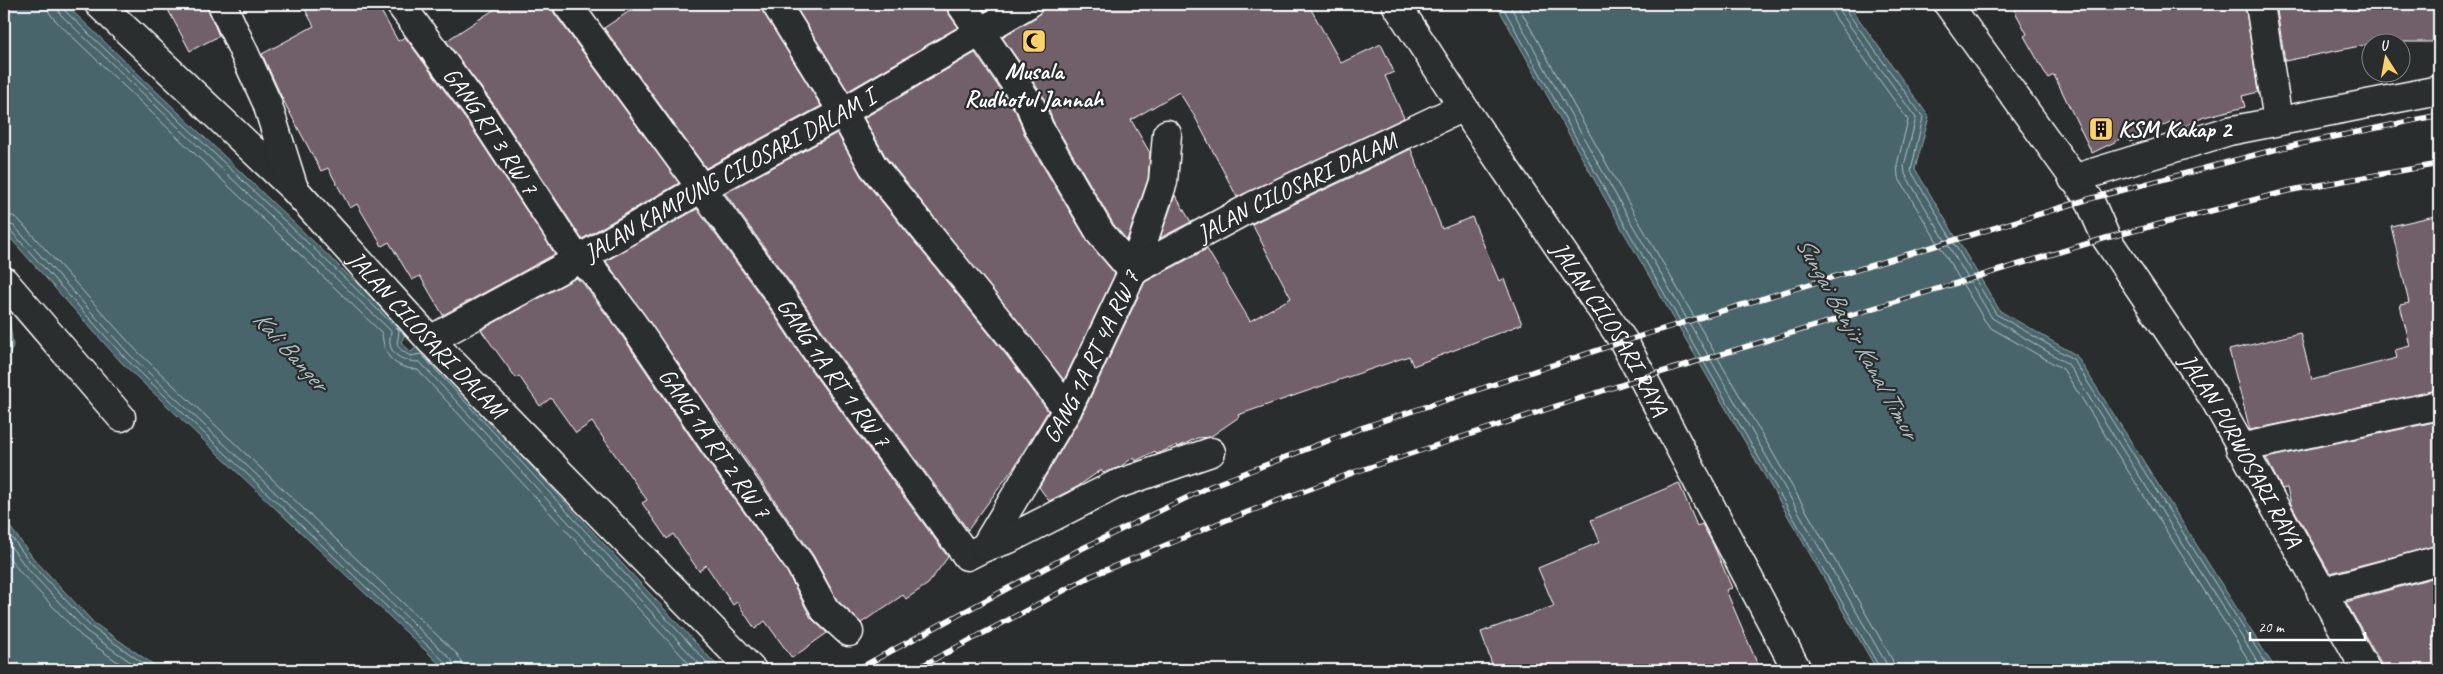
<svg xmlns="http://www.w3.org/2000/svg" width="2443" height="674" viewBox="0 0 2443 674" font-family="Caveat,sans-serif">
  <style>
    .water { fill: #47656b; stroke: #91a3a6 }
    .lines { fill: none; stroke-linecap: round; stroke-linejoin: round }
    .shore { stroke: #b5c1c4; stroke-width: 1 }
    .building { fill: #71606b; stroke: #fff }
    .minor-casing { stroke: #fff; stroke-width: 31 }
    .minor { stroke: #2a2d2e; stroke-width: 28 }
    .rail-casing { stroke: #fff; stroke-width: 5.5 }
    .rail { stroke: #2a2d2e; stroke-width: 4; stroke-dasharray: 11; stroke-linecap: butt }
    .labels { text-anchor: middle; stroke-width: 4.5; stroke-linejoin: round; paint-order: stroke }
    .poi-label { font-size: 24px; font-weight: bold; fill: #fff; stroke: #2a2d2e }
    .street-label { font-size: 24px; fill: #fff; stroke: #2a2d2e }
    .water-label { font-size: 25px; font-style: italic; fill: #acbabc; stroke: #2a2d2e }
  </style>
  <rect width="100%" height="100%" fill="#2a2d2e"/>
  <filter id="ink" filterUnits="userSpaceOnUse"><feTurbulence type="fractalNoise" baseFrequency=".02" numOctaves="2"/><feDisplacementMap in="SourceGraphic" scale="10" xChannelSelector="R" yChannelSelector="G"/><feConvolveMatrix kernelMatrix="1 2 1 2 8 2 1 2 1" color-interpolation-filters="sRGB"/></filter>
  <g filter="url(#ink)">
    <!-- water -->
    <g class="water">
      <path d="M 4,4 L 65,4 L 407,331 L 401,342 L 411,352 L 419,345 L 721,670 L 446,670 L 121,362 L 4,231 Z"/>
      <path d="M 1496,4 L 1848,4 L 1929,117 L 1915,169 L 2000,311 L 2076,355 L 2276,670 L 1877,670 L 1622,229 Z"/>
      <path d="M 4,302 L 7,303 L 13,346 L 4,365 Z"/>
      <path d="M 4,519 L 34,559 L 94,623 L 161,670 L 4,670 Z"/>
    </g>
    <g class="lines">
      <!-- shore -->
      <g class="shore">
        <path d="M 48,4 L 49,12 L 54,19 L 382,333 C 384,357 393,367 418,370 L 695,670"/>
        <path d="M 56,4 L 60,14 L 391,331 C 391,335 389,339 390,344 C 392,358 409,362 420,362 L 705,670"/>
        <path d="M 62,4 L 64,10 L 399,330 C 398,346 392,344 410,356 L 421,354 L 714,670"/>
        <path d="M 1501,4 L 1626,227 L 1881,670"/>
        <path d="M 1509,4 L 1632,224 L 1886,663 L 1887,670"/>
        <path d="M 1517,4 L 1638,220 L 1892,659 L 1895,670"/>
        <path d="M 1830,4 L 1834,16 L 1908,120 L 1897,165 L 1898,177 L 1985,321 L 1991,328 L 2063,369 L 2255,670"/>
        <path d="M 1838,4 L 1840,12 L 1916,118 L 1904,166 L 1905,174 L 1992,318 L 2068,364 L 2263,670"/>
        <path d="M 1844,4 L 1845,9 L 1923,117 L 1911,171 L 1996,314 L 2073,359 L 2270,670"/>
        <path d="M 4,215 L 13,216 L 19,220 L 135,349 L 457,654 L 462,662 L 463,670"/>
        <path d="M 4,222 L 14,226 L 129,354 L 452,660 L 455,670"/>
        <path d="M 4,228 L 10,230 L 125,358 L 447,664 L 449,670"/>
        <path d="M 4,527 L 30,562 L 90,626 L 153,670"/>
        <path d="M 4,537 L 25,566 L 86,631 L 142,670"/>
        <path d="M 4,550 L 20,572 L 81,636 L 129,670"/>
      </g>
    </g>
    <!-- building -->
    <g class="building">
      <path d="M 165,4 L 206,4 L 219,36 L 190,51 Z"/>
      <path d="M 302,4 L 377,4 L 398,41 L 405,37 L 469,124 L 555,254 L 443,315 L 420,276 L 412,280 L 389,242 L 382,246 L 357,204 L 350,208 L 328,168 L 321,171 L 283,100 L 262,54 L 314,26 Z"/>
      <path d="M 518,4 L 552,4 L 554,13 L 679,183 L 582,239 L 495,106 L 446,41 L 498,7 Z"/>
      <path d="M 640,4 L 760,4 L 763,12 L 821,106 L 706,168 L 604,28 Z"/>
      <path d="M 794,4 L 946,4 L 948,13 L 958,27 L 848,91 Z"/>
      <path d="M 980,4 L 997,4 L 985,11 Z"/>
      <path d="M 1044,4 L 1308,4 L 1341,63 L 1381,44 L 1394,72 L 1385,76 L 1404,118 L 1237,197 L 1195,117 L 1179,92 L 1131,120 L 1150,153 L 1148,179 L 1127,240 L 1114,225 L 1053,121 L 1043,96 L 1002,37 L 1036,17 L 1042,11 Z"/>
      <path d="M 2011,4 L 2245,4 L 2258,92 L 2242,96 L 2245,107 L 2204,117 L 2177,130 L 2172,121 L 2130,142 L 2127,136 L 2092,153 L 2054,75 L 2048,78 L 2024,36 L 2027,34 Z"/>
      <path d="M 2276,4 L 2439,4 L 2439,42 L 2370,42 L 2370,44 L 2285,61 Z"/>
      <path d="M 975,53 L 1016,112 L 1025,136 L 1088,242 L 1115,274 L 1064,380 L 886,157 L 864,118 Z"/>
      <path d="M 837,133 L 861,176 L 1007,356 L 1048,411 L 1015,466 L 968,530 L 831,344 L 794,288 L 725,193 Z"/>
      <path d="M 1411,149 L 1442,229 L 1472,217 L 1499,281 L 1504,279 L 1522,324 L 1413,366 L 1409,356 L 1238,415 L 1239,417 L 1210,437 L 1197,438 L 1178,447 L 1177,445 L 1157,454 L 1155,451 L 1136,461 L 1134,457 L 1120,467 L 1103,473 L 1101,470 L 1077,487 L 1049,501 L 1039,487 L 1081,417 L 1145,282 L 1207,249 L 1250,321 L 1291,298 L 1252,224 Z"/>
      <path d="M 1175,195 L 1191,222 L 1160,238 Z"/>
      <path d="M 697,209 L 768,306 L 805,362 L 948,557 L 928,584 L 906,599 L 903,595 L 861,623 L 837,600 L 813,555 L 606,261 Z"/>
      <path d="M 2439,215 L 2439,390 L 2250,430 L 2229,350 L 2300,333 L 2312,380 L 2397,358 L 2395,350 L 2410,346 L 2400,305 L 2409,303 L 2391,226 Z"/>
      <path d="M 576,278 L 582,282 L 620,333 L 700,451 L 787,572 L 811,618 L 827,633 L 792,658 L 765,621 L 755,629 L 737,602 L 733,605 L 706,565 L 699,571 L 673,534 L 667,539 L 642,503 L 647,500 L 592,422 L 576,433 L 551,398 L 540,406 L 519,376 L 516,378 L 481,330 Z"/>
      <path d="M 2439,421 L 2439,545 L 2330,573 L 2291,504 L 2287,488 L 2282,489 L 2266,458 Z"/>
      <path d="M 1679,483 L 1697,526 L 1702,524 L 1713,544 L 1732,588 L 1726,590 L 1760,670 L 1494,670 L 1481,632 L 1554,606 L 1538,568 L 1600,542 L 1591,520 Z"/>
      <path d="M 2439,576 L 2439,670 L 2382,670 L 2380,662 L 2346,602 Z"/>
    </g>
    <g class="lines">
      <defs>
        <g id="minor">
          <path id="s1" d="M 99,4 L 293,188 L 430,340 L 752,670"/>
          <path d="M 222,4 L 267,103 L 293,186"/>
          <path id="s2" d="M 400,4 L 482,115 L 577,260 L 593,270 L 633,324 L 713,442 L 800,564 L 825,610 L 849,632"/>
          <path id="s3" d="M 567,4 L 781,297 L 818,353 L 967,556 L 985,547 L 1067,410 L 1133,271 L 1163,182 L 1167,134"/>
          <path d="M 776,4 L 843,112 L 873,166 L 1019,346 L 1067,410"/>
          <path d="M 961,4 L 1030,105 L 1039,128 L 1101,234 L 1133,271"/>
          <path id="s4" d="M 1396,4 L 1463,107 L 1624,342 L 1797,670"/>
          <path id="s5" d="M 1948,4 L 2089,199 L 2106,238 L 2215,400 L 2366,670"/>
          <path d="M 2260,4 L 2278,121"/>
          <path d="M 2073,179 L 2229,131 L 2439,90"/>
          <path id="s6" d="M 1133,271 L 1253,206 L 1463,107"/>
          <path d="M 4,281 L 121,417"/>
          <path id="s7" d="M 430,340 L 577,260 L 700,189 L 843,112 L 1028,4"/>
          <path d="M 2240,448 L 2439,405"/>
          <path d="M 985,547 L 1009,539 L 1115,485 L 1211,452"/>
          <path d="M 2321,592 L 2439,560"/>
        </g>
      </defs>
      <!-- minor casing -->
      <use href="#minor" class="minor-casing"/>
      <!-- minor -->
      <use href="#minor" class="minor"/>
      <defs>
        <g id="rail">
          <path d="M 856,670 L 1081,549 L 1211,486 L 1361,428 L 1653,332 L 2089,199 L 2281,148 L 2439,115"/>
          <path d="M 914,670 L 1091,576 L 1224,521 L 1355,472 L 1642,378 L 2106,238 L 2292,190 L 2439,164"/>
        </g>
      </defs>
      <!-- rail casing -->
      <use href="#rail" class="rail-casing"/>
      <!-- rail -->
      <use href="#rail" class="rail"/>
    </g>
  </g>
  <!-- icons -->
  <defs>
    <symbol id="mosque-square" viewBox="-11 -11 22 22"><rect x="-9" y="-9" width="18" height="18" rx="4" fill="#ffd166" stroke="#2a2d2e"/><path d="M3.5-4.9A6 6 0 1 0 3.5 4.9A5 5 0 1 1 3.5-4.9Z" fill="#111"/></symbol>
    <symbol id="building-square" viewBox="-11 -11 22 22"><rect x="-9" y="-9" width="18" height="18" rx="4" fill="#ffd166" stroke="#2a2d2e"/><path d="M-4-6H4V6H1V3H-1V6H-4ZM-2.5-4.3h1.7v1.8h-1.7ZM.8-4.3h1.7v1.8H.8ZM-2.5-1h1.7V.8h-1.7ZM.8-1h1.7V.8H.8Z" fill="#111"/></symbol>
  </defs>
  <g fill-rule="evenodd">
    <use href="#mosque-square" x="1020" y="27" width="28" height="28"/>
    <use href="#building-square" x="2087" y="115" width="28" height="28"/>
  </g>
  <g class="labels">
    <!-- poi labels -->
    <g class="poi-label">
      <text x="1034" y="79">Musala<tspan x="1034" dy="28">Rudhotul Jannah</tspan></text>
      <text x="2118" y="137" text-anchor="start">KSM Kakap 2</text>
    </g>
    <!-- street labels -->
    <g class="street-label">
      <text dy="8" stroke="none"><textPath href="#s2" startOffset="156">GANG RT 3 RW 7</textPath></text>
      <text dy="8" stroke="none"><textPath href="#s7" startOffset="342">JALAN KAMPUNG CILOSARI DALAM I</textPath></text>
      <text dy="8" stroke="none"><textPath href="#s6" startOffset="184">JALAN CILOSARI DALAM</textPath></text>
      <text dy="8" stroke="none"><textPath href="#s4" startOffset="389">JALAN CILOSARI RAYA</textPath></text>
      <text dy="8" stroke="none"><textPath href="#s1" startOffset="466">JALAN CILOSARI DALAM</textPath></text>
      <text dy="8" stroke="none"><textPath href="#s3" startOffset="920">GANG 1A RT 4A RW 7</textPath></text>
      <text dy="8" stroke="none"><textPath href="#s3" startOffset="455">GANG 1A RT 1 RW 7</textPath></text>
      <text dy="8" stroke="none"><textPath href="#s2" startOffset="542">GANG 1A RT 2 RW 7</textPath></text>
      <text dy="8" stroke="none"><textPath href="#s5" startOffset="535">JALAN PURWOSARI RAYA</textPath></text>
    </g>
    <!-- water labels -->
    <g class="water-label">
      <text transform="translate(1858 337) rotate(61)" y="9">Sungai Banjir Kanal Timur</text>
      <text transform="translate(291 350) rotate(48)" y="9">Kali Banger</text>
    </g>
  </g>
  <!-- margin -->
  <rect width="2443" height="674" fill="none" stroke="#2a2d2e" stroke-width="20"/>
  <rect x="10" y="10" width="2423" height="654" fill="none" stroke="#fff" stroke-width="2" filter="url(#ink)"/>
  <!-- north arrow -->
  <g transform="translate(2386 58) rotate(349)"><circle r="24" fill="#2a2d2e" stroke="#7f8182"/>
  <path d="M0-4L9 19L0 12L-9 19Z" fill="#ffd166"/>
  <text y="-8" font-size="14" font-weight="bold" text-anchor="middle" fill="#ffffff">U</text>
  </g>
  <!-- scale -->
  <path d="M2250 632v8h115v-8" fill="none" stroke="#ffffff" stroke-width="2.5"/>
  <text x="2258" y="632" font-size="15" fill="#ffffff" stroke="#2a2d2e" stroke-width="4" paint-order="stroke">20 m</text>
</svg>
